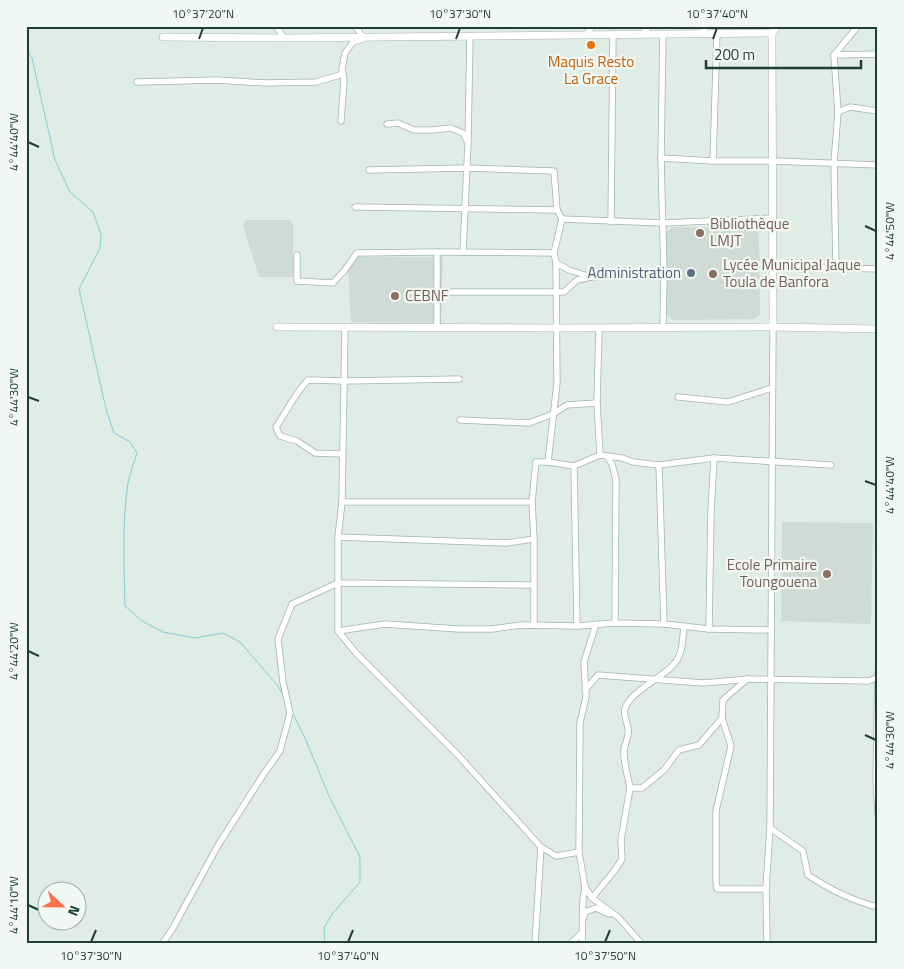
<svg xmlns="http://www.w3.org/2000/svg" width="904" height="969" viewBox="0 0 904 969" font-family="'Titillium Web',sans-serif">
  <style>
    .built { fill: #cedcd5 }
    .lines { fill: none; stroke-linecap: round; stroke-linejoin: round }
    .stream { stroke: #84cdd5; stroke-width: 1 }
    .minor-casing { stroke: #a3b4ad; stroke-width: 7 }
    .tertiary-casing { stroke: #a3b4ad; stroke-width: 8 }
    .minor { stroke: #fff; stroke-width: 5.5 }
    .tertiary { stroke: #fff; stroke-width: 7 }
    .ticks { fill: none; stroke: #203e34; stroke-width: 2 }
    .food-dot { fill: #e8710a; stroke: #f1f8f4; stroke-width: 2 }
    .education-dot { fill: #8d6e63; stroke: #f1f8f4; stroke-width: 2 }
    .service-dot { fill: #5c6f8a; stroke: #f1f8f4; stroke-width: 2 }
    .labels { text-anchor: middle; stroke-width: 4.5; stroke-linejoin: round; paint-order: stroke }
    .food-label { font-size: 15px; fill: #c56008; stroke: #f1f8f4 }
    .education-label { font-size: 15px; fill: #785e54; stroke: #f1f8f4; text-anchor: start }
    .service-label { font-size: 15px; fill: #4e5e75; stroke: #f1f8f4; text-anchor: end }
    .neatline { fill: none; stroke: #203e34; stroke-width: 2 }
    .ticks-label { font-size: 12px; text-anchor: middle; fill: #203e34 }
  </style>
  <rect width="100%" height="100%" fill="#e0ece6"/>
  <!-- built -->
  <g class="built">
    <path d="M 246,220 L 289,220 L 293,225 L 293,277 L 259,277 L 243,226 Z"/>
    <path d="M 672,227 L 754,228 L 759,234 L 760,314 L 754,319 L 672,320 L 667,314 L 666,233 Z"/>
    <path d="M 357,257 L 443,257 L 441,323 L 351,322 L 348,270 Z"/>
    <path d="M 782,522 L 873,523 L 871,624 L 781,621 Z"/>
  </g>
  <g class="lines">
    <!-- stream -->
    <g class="stream">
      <path d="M 26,47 L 32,58 L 55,160 L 70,192 L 93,212 L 101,234 L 100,248 L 79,289 L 106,409 L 114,433 L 130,442 L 137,453 C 134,463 130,473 128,483 C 122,523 124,565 125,606 L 142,621 L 163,632 L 195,638 L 223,633 L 240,642 L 278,686 L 284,697"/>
      <path d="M 293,714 L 305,738 L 329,796 L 360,857 L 360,882 L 332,914 L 324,928 L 325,943"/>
    </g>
    <defs>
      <g id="minor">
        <path d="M 276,26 L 284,38"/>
        <path d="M 355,26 L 363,37"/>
        <path d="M 701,33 L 707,26"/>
        <path d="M 586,34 L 593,26"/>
        <path d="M 643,34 L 649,26"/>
        <path d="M 663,34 L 661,158 L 664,274 L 663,327"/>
        <path d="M 834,55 L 878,54"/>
        <path d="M 137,82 L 217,80 L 266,83 L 316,82 L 343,74"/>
        <path d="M 838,112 L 850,107 L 878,111"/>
        <path d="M 341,121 L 344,80 L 342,69 L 345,53 L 353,42 L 363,39"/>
        <path d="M 387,124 L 398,123 L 414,130 L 432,130 L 451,128 L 463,133 L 468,143 L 463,252"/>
        <path d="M 468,141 L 470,36"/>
        <path d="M 661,158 L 713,161 L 773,161 L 878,165"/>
        <path d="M 713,161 L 717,33"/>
        <path d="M 369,170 L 467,168 L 554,171 L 557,210 L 562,219 L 554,253 L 556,263 L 557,383 L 548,462"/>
        <path d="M 355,207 L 557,210"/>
        <path d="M 562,219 L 663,223 L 773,218"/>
        <path d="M 611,222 L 613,34"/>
        <path d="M 297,255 L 297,281 L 333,283 L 344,271 L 357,253 L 437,252 L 554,253"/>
        <path d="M 556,263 L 569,270 L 591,277 L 664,274"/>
        <path d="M 773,265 L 836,268 L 878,269"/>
        <path d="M 836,268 L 834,163 L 838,112 L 834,55 L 858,26"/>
        <path d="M 437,292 L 564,292 L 577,280 L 591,277"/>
        <path d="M 345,327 L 342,502 L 338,537 L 338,631 L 356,653 L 457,754 L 541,847 L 535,943"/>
        <path d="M 437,327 L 437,252"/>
        <path d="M 599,328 L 597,403 L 600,455"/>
        <path d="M 678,397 L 728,402 L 772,388"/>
        <path d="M 460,420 L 529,423 L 553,414 L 567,405 L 597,403"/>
        <path d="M 342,454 L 315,453 L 297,441 L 280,436 L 276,427 C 287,411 295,393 308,380 L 345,381 L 459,379"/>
        <path d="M 607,456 L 622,458 L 633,462 L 659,465 L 714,458 L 831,465"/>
        <path d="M 659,465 L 664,624"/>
        <path d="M 574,466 L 577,626"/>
        <path d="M 342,502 L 532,502"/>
        <path d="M 338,537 L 506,543 L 534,539"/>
        <path d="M 534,625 L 534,539 L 532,502 L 536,462 L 548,462 L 574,466 L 600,455 L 607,456 L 612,464 L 616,480 L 615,623"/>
        <path d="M 709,629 L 711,512 L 714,458"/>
        <path d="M 338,631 L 385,624 L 458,629 L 492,629 L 521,625 L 577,626 L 615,623 L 664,624 L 709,629 L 771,630"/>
        <path d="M 878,672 L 876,780 L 878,814"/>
        <path d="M 747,679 L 723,700 L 722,718 L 731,746 L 716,811 L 716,881 L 717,889 L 766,889"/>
        <path d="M 585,690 L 598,675 L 703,683 L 750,679 L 869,681 L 878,677"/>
        <path d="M 630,788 C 628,776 623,762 624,750 C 625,742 630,736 628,728 C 627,721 623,716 625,709 C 629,690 672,675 679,656 C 683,648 683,635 684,626"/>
        <path d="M 770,828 L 803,851 L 808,875 C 829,889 853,901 878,907"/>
        <path d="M 541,847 L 556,856 L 579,852 L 580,723 L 586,697 L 584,662 L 596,624"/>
        <path d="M 579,852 L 585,887 L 592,898 L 618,917 L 641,943"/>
        <path d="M 592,898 L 615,870 L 622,859 L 621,840 L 630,788 L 642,788 L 664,770 L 679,750 L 699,745 L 722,718"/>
        <path d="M 584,917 L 585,912 L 596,908 L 609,914"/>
        <path d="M 163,943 L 173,928 L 217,847 L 263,775 L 280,751 L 290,713 L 283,682 L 278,639 L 292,604 L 338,583 L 533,585"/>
        <path d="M 571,943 L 582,933"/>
        <path d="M 582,943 L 583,899 L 585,888"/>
        <path d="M 767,943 L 766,889 L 770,828 L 773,327"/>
      </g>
      <g id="tertiary">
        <path d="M 163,37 L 284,38 L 772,33"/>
        <path d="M 277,327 L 557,328 L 773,327 L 878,329"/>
        <path d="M 773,327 L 772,33 L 778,26"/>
      </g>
    </defs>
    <!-- minor casing -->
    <use href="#minor" class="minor-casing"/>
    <!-- tertiary casing -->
    <use href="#tertiary" class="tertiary-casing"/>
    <!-- minor -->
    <use href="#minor" class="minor"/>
    <!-- tertiary -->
    <use href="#tertiary" class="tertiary"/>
  </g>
  <!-- ticks -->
  <path class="ticks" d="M 199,39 L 203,28M 456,39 L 460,28M 713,39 L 717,28M 28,142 L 39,147M 865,226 L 876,231M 28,397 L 39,401M 865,481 L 876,485M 28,651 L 39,656M 865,735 L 876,740M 28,905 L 39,910M 91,942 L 96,930M 348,942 L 353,930M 605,942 L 610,930"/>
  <!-- markers -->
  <circle class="food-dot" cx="591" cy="45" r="5"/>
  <g class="education-dot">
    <circle cx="700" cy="233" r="5"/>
    <circle cx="713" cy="274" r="5"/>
    <circle cx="395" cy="296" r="5"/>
    <circle cx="827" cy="574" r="5"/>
  </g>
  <circle class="service-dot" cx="691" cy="273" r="5"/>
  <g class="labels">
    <!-- food labels -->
    <g class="food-label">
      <text x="591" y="67">Maquis Resto<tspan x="591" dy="17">La Grace</tspan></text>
    </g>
    <!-- education labels -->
    <g class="education-label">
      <text x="710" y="229">Bibliothèque<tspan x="710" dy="17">LMJT</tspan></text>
      <text x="723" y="270">Lycée Municipal Jaque<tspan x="723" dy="17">Toula de Banfora</tspan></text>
      <text x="405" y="301">CEBNF</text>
      <text x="817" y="570" text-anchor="end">Ecole Primaire<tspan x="817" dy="17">Toungouena</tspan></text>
    </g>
    <!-- service labels -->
    <g class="service-label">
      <text x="681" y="278">Administration</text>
    </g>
  </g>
  <!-- border -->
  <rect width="904" height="969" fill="none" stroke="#f1f8f4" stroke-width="55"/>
  <!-- north arrow -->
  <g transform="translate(62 906) rotate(112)"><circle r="24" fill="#f1f8f4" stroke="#9daea7"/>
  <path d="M0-4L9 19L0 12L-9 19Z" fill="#fb7150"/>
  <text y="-8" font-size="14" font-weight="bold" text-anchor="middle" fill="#203e34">N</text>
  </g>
  <!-- scale -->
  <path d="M706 60v8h155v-8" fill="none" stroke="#203e34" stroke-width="2.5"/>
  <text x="714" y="60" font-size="15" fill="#203e34" stroke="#f1f8f4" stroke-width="4" paint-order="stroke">200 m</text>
  <rect x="28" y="28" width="848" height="914" class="neatline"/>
  <g class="ticks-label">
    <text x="203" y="18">10°37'20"N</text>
    <text x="460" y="18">10°37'30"N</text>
    <text x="717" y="18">10°37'40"N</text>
    <text transform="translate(14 142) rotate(-90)" y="4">4°44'40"W</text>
    <text transform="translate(890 231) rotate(-90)" y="4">4°44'50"W</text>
    <text transform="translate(14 397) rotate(-90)" y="4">4°44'30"W</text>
    <text transform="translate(890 485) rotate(-90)" y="4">4°44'40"W</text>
    <text transform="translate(14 651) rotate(-90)" y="4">4°44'20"W</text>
    <text transform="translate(890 740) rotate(-90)" y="4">4°44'30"W</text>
    <text transform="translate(14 905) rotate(-90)" y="4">4°44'10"W</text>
    <text x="91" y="960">10°37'30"N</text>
    <text x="348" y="960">10°37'40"N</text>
    <text x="605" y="960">10°37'50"N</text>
  </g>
</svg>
